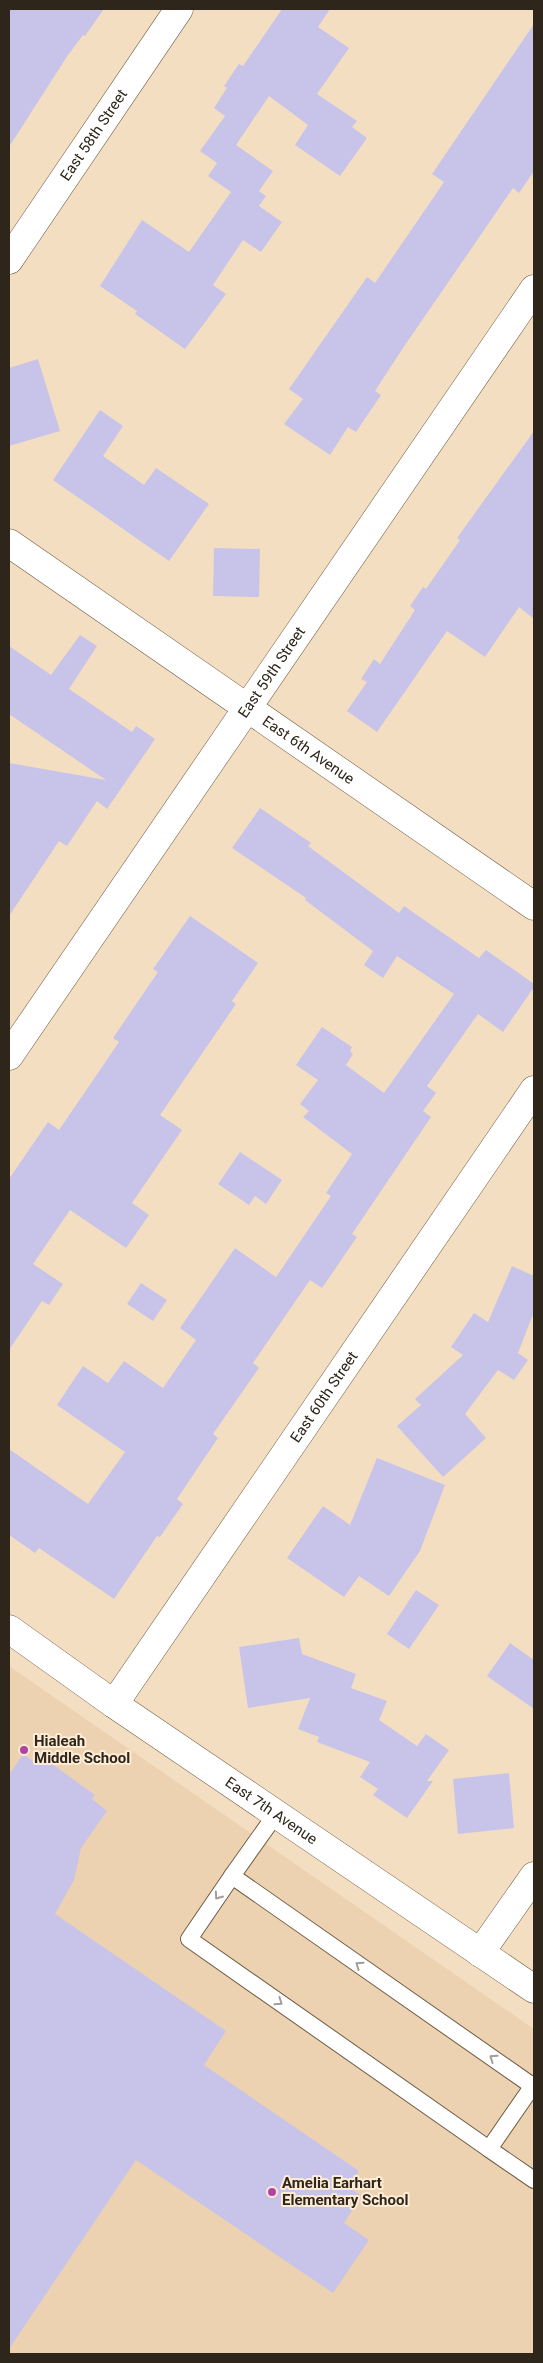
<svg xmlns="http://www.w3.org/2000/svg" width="543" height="2363" viewBox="0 0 543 2363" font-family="Roboto,sans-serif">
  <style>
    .built { fill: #ecd2b0 }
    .building { fill: #c8c4e9 }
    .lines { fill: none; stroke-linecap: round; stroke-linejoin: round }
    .service-casing { stroke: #6e5b43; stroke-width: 18 }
    .minor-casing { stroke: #6e5b43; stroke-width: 29 }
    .service { stroke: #fff; stroke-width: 16 }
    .minor { stroke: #fff; stroke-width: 28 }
    .oneway { stroke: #a19d98 }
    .poi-dot { fill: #b243a1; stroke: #feecd6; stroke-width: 2 }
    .labels { text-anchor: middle; stroke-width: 4; stroke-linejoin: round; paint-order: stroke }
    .street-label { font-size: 15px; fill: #2e261b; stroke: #feecd6 }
    .poi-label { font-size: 15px; font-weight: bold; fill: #2e261b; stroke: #feecd6; text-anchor: start }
  </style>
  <rect width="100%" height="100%" fill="#f4dec2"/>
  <!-- built -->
  <path class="built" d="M 9,1666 L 534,2029 L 534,2354 L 9,2354 Z"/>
  <!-- building -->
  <g class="building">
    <path d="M 9,9 L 104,9 L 85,36 L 83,35 L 68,55 L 9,147 Z"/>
    <path d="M 282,9 L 330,9 L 318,27 L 349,48 L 317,94 L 357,121 L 352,127 L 367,138 L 340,176 L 295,145 L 308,125 L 269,96 L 236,145 L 273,171 L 259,191 L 266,196 L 259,206 L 282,222 L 261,252 L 243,240 L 213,285 L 226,294 L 185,349 L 135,314 L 137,311 L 100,286 L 142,220 L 189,252 L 231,192 L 208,176 L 217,163 L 200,151 L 225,116 L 214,108 L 227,88 L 224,86 L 239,64 L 243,66 Z"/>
    <path d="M 534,24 L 534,171 L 519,193 L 513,188 L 403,348 L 375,391 L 381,395 L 356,432 L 348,427 L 330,455 L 284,424 L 303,399 L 289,389 L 367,277 L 375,283 L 444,182 L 432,174 Z"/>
    <path d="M 38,359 L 60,431 L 9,446 L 9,368 Z"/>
    <path d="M 100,410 L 123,426 L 103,456 L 144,485 L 156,468 L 209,504 L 169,561 L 53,480 Z"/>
    <path d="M 534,431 L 534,619 L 519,607 L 485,657 L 447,631 L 377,732 L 347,711 L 367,682 L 361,679 L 374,659 L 380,664 L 415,610 L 410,606 L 423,587 L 426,589 L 460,540 L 457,538 Z"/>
    <path d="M 214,548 L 260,549 L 259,597 L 213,596 Z"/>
    <path d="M 80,635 L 97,646 L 69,689 L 132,732 L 136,726 L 155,739 L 107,809 L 97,801 L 67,846 L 59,841 L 9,916 L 9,763 L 106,780 L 9,714 L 9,646 L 51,675 Z"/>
    <path d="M 260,808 L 311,843 L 308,846 L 399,913 L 404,906 L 479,958 L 486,950 L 534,984 L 534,987 L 503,1032 L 478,1014 L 427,1086 L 436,1093 L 423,1111 L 431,1117 L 352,1234 L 357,1237 L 322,1288 L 310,1280 L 253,1363 L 259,1368 L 213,1434 L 218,1438 L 177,1499 L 183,1504 L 160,1537 L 157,1536 L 114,1599 L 39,1548 L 35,1553 L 9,1535 L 9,1449 L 88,1504 L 125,1452 L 57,1405 L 83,1366 L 108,1383 L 124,1361 L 163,1388 L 196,1340 L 180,1328 L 235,1248 L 276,1277 L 331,1196 L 326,1193 L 352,1154 L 303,1117 L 309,1111 L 300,1104 L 318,1080 L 296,1065 L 322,1027 L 352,1047 L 350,1051 L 353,1054 L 346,1065 L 384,1093 L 454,994 L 397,956 L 383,978 L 364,965 L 373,951 L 305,900 L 306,898 L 232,848 Z"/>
    <path d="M 190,916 L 258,963 L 232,1001 L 236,1004 L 160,1115 L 182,1130 L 132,1203 L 149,1215 L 126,1248 L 70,1210 L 33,1264 L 63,1284 L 49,1305 L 42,1301 L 9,1350 L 9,1179 L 48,1122 L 59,1130 L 119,1042 L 113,1038 L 158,972 L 153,969 Z"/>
    <path d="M 240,1152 L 282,1180 L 266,1204 L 255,1196 L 249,1205 L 218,1184 Z"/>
    <path d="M 512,1266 L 534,1276 L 534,1312 L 518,1353 L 528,1360 L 514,1380 L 498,1370 L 465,1414 L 486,1438 L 443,1477 L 397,1426 L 421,1405 L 415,1399 L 463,1355 L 451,1347 L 474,1313 L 488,1322 Z"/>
    <path d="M 141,1283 L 167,1300 L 153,1321 L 127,1304 Z"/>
    <path d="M 377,1458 L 445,1485 L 420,1551 L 389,1596 L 359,1576 L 344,1597 L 287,1558 L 323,1506 L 350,1525 Z"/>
    <path d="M 416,1590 L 439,1605 L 409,1649 L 387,1634 Z"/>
    <path d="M 299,1638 L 302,1654 L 356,1674 L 351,1688 L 387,1701 L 379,1720 L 417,1746 L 426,1734 L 449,1750 L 427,1781 L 433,1781 L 407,1818 L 373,1795 L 378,1789 L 360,1777 L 370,1762 L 317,1742 L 319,1737 L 298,1729 L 310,1698 L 248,1708 L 239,1647 Z"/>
    <path d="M 510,1643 L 534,1660 L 534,1709 L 487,1676 Z"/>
    <path d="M 23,1754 L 36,1763 L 41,1756 L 95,1795 L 92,1799 L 107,1811 L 81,1848 L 74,1880 L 55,1914 L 226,2031 L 204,2065 L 359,2171 L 348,2187 L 362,2196 L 344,2223 L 369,2240 L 333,2293 L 136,2160 L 9,2349 L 9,1775 Z"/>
    <path d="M 509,1773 L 514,1828 L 458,1834 L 453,1779 Z"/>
  </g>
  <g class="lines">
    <defs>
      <g id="service">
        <path d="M 232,1876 L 276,1814"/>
        <path d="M 534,2084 L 489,2149 L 534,2180"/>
        <path d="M 489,2149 L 189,1939 L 232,1876 L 534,2087"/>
      </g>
      <g id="minor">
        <path id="s1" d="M 9,260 L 179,9"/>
        <path id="s2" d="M 9,543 L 534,906"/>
        <path id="s3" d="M 9,1056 L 534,289"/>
        <path id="s4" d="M 9,1629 L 114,1704 L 534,1989"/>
        <path id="s5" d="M 114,1704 L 534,1090"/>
        <path d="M 480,1953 L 534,1876"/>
      </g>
    </defs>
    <!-- service casing -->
    <use href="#service" class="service-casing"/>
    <!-- minor casing -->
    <use href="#minor" class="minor-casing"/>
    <!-- service -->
    <use href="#service" class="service"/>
    <!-- minor -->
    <use href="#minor" class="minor"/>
  </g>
  <!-- one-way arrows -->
  <defs><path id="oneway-chevron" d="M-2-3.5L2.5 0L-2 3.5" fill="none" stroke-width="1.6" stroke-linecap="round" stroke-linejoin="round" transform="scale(1.25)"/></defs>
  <g class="oneway">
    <use href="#oneway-chevron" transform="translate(218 1896) rotate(125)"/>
    <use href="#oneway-chevron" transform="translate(359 1965) rotate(-145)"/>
    <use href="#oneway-chevron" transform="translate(279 2002) rotate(35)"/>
    <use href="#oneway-chevron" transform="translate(493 2058) rotate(-145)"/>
  </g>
  <!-- markers -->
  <g class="poi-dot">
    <circle cx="24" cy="1750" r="5"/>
    <circle cx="272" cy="2192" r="5"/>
  </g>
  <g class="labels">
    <!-- street labels -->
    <g class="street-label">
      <text dy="5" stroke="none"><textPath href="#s1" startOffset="151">East 58th Street</textPath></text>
      <text dy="5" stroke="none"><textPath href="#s3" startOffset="465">East 59th Street</textPath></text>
      <text dy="5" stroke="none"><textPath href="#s2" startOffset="364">East 6th Avenue</textPath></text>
      <text dy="5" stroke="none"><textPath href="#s5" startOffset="372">East 60th Street</textPath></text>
      <text dy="5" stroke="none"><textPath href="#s4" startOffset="319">East 7th Avenue</textPath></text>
    </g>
    <!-- poi labels -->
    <g class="poi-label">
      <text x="34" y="1746">Hialeah<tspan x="34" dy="17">Middle School</tspan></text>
      <text x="282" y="2188">Amelia Earhart<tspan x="282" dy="17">Elementary School</tspan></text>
    </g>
  </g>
  <!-- border -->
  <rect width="543" height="2363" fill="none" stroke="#2e261b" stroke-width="20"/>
</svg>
